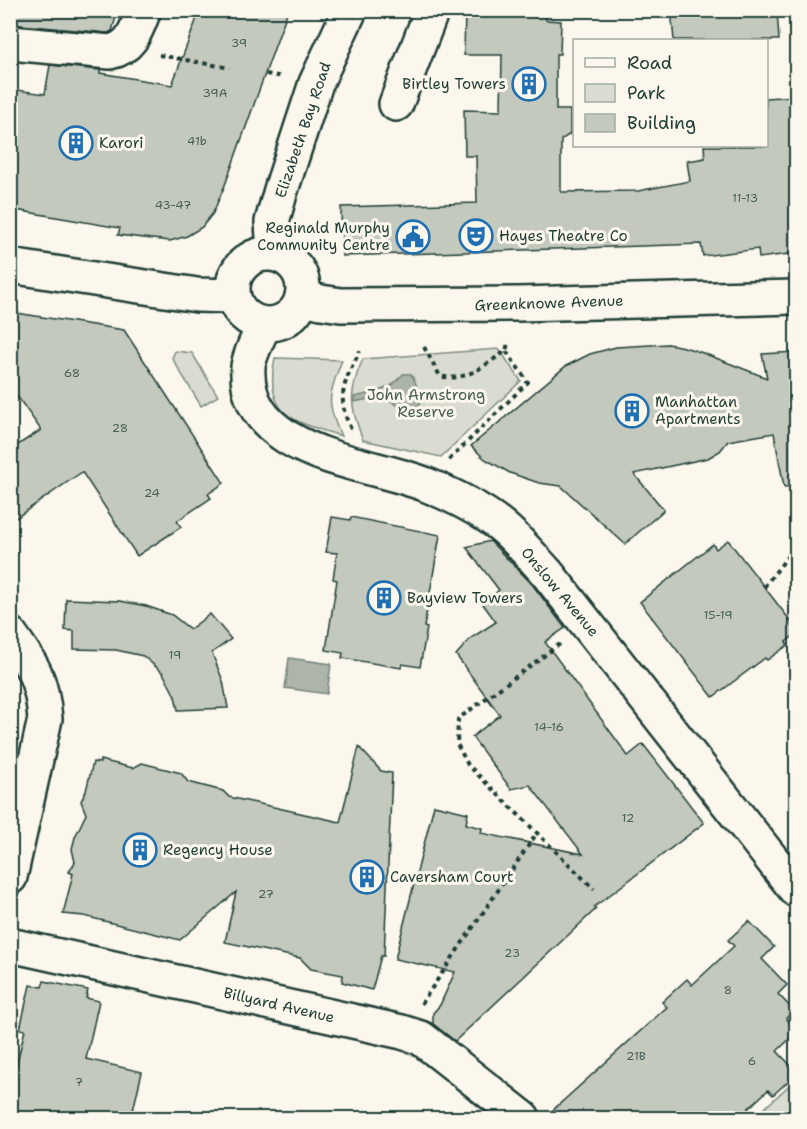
<svg xmlns="http://www.w3.org/2000/svg" width="807" height="1129" viewBox="0 0 807 1129" font-family="'Shantell Sans',sans-serif">
  <style>
    .green { fill: #dbdcd1; stroke: #7d8c82; stroke-width: 1.5 }
    .water { fill: #adb4aa; stroke: #74847b; stroke-width: 1.5 }
    .building { fill: #c4c9be; stroke: #1f3d34; stroke-width: 1.5 }
    .lines { fill: none; stroke-linecap: round; stroke-linejoin: round }
    .minor-casing { stroke: #1f3d34; stroke-width: 38 }
    .path { stroke: #1f3d34; stroke-width: 4; stroke-dasharray: 4.5 4.5; stroke-linecap: butt }
    .minor { stroke: #fbf7ec; stroke-width: 33 }
    .labels { text-anchor: middle; stroke-width: 6; stroke-linejoin: round; paint-order: stroke }
    .number-label { font-size: 12px; fill: #486056 }
    .poi-label { font-size: 15px; fill: #1f3d34; stroke: #fbf7ec; text-anchor: start }
    .street-label { font-size: 15px; fill: #1f3d34; stroke: #fbf7ec }
    .park-label { font-size: 15px; fill: #455d53; stroke: #fbf7ec }
  </style>
  <rect width="100%" height="100%" fill="#fbf7ec"/>
  <filter id="ink" filterUnits="userSpaceOnUse"><feTurbulence type="fractalNoise" baseFrequency=".0167" numOctaves="2"/><feDisplacementMap in="SourceGraphic" scale="12" xChannelSelector="R" yChannelSelector="G"/><feConvolveMatrix kernelMatrix="1 2 1 2 8 2 1 2 1" color-interpolation-filters="sRGB"/></filter>
  <g filter="url(#ink)">
    <!-- green -->
    <g class="green">
      <path d="M 499,349 L 521,381 L 441,457 L 363,440 C 350,407 348,392 363,359 Z"/>
      <path d="M 175,351 L 192,353 L 218,396 L 201,406 L 172,358 Z"/>
      <path d="M 275,358 L 342,360 C 329,395 325,401 341,436 C 295,422 263,416 275,358 Z"/>
      <path d="M 796,1079 L 796,1118 L 754,1118 Z"/>
    </g>
    <!-- water -->
    <g class="water">
      <path d="M 403,374 C 408,374 410,372 413,377 C 416,382 420,399 420,404 L 412,410 L 402,408 L 383,396 L 354,402 L 354,397 L 376,392 L 391,386 Z"/>
      <path d="M 289,658 L 331,664 L 327,694 L 285,688 Z"/>
    </g>
    <!-- building -->
    <g class="building">
      <path d="M 10,10 L 118,10 L 112,31 L 108,33 L 10,24 Z"/>
      <path d="M 200,10 L 288,10 L 225,185 L 213,213 L 202,227 L 187,236 L 170,241 L 118,235 L 120,228 L 10,209 L 10,89 L 45,94 L 50,65 L 100,70 L 100,73 L 172,85 Z"/>
      <path d="M 475,10 L 546,10 L 546,20 L 561,21 L 560,54 L 556,54 L 556,110 L 570,110 L 570,134 L 561,140 L 561,192 L 638,191 L 690,181 L 687,161 L 705,158 L 704,146 L 766,146 L 766,98 L 796,96 L 796,253 L 759,258 L 758,249 L 703,256 L 701,244 L 342,256 L 341,207 L 477,203 L 476,156 L 465,156 L 464,110 L 501,111 L 502,55 L 464,55 L 465,11 Z"/>
      <path d="M 671,10 L 777,10 L 779,40 L 674,40 Z"/>
      <path d="M 10,312 L 124,330 L 224,483 L 208,494 L 211,498 L 177,521 L 181,527 L 137,556 L 82,472 L 10,522 L 10,450 L 41,430 L 10,386 Z"/>
      <path d="M 668,344 L 684,347 L 703,353 L 767,378 L 762,354 L 796,352 L 796,486 L 784,487 L 774,433 L 728,441 L 720,451 L 708,458 L 634,474 L 664,510 L 625,544 L 561,486 L 539,483 L 510,473 L 485,459 L 471,446 L 566,366 L 590,354 L 616,347 Z"/>
      <path d="M 332,517 L 350,520 L 351,517 L 440,535 L 424,627 L 427,628 L 420,667 L 402,664 L 401,668 L 342,658 L 343,653 L 326,650 L 337,580 L 333,579 L 337,553 L 326,552 Z"/>
      <path d="M 728,540 L 796,628 L 796,634 L 786,642 L 788,645 L 767,660 L 765,658 L 713,697 L 640,602 L 713,544 L 716,549 Z"/>
      <path d="M 490,541 L 532,584 L 565,628 L 545,642 L 628,756 L 643,744 L 704,823 L 594,907 L 596,909 L 455,1041 L 433,1024 L 433,1013 L 440,1005 L 455,972 L 395,959 L 434,805 L 468,813 L 466,824 L 482,828 L 481,833 L 583,854 L 530,785 L 511,789 L 472,737 L 500,715 L 456,655 L 471,638 L 496,622 L 483,604 L 499,590 L 466,547 Z"/>
      <path d="M 66,599 L 120,601 L 146,606 L 172,615 L 190,629 L 210,614 L 231,639 L 212,653 L 223,681 L 228,708 L 178,710 L 175,696 L 163,673 L 143,656 L 116,650 L 74,649 L 74,631 L 65,630 Z"/>
      <path d="M 359,747 L 381,771 L 392,773 L 384,956 L 381,956 L 372,990 L 342,982 L 343,975 L 311,969 L 300,958 L 225,942 L 236,892 L 180,940 L 84,916 L 63,914 L 73,874 L 69,872 L 75,862 L 72,849 L 75,837 L 86,814 L 81,801 L 86,791 L 93,762 L 100,763 L 100,760 L 133,768 L 142,763 L 181,773 L 188,782 L 223,791 L 229,797 L 340,822 Z"/>
      <path d="M 749,921 L 774,947 L 762,959 L 787,985 L 778,994 L 794,1011 L 786,1018 L 796,1029 L 796,1033 L 777,1051 L 796,1071 L 796,1074 L 773,1095 L 768,1090 L 737,1119 L 543,1119 L 667,1007 L 662,1002 L 687,979 L 692,985 L 734,946 L 728,940 Z"/>
      <path d="M 44,981 L 88,990 L 86,998 L 99,1001 L 86,1059 L 142,1072 L 131,1119 L 10,1119 L 10,1091 L 25,1030 L 20,1029 L 30,985 L 42,987 Z"/>
    </g>
    <g class="lines">
      <defs>
        <g id="minor">
          <path d="M 10,43 L 110,52 C 132,47 136,30 144,10"/>
          <path d="M 396,104 L 432,10"/>
          <path d="M 274,254 L 272,222 L 281,190 L 316,83 L 350,10"/>
          <circle cx="268" cy="289" r="35"/>
          <path d="M 10,266 L 197,295 L 233,296"/>
          <path d="M 302,297 L 321,302 L 341,305 L 518,304 L 796,297"/>
          <path d="M 264,324 C 260,335 249,355 248,367 C 243,456 368,461 427,485 C 452,495 478,508 499,524 C 517,538 532,557 547,573 L 796,890"/>
          <path d="M 10,634 C 33,666 42,679 45,719 L 10,877"/>
          <path d="M 10,945 L 402,1032 L 421,1038 L 523,1118"/>
        </g>
      </defs>
      <!-- minor casing -->
      <use href="#minor" class="minor-casing"/>
      <!-- path -->
      <g class="path">
        <path d="M 159,55 L 230,68"/>
        <path d="M 266,74 L 283,77"/>
        <path d="M 424,347 L 440,376 C 465,383 486,364 506,351 L 508,343"/>
        <path d="M 351,429 C 335,397 345,380 360,351"/>
        <path d="M 449,460 L 528,382 L 506,351"/>
        <path d="M 764,587 L 791,552"/>
        <path d="M 560,644 L 458,719 L 457,744 L 468,765 L 594,889"/>
        <path d="M 421,1004 L 537,833"/>
      </g>
      <!-- minor -->
      <use href="#minor" class="minor"/>
    </g>
  </g>
  <!-- icons -->
  <defs>
    <symbol id="building-ring" viewBox="-11 -11 22 22"><circle r="9.5" fill="#fbf7ec" stroke="#1f6fb2" stroke-width="1.5"/><path d="M-4-6H4V6H1V3H-1V6H-4ZM-2.5-4.3h1.7v1.8h-1.7ZM.8-4.3h1.7v1.8H.8ZM-2.5-1h1.7V.8h-1.7ZM.8-1h1.7V.8H.8Z" fill="#1f6fb2"/></symbol>
    <symbol id="theatre-ring" viewBox="-11 -11 22 22"><circle r="9.5" fill="#fbf7ec" stroke="#1f6fb2" stroke-width="1.5"/><path d="M-5-5.5Q0-4 5-5.5V0Q5 5 0 6Q-5 5-5 0ZM-3.3-2.5H-1v1.5H-3.3ZM1-2.5H3.3v1.5H1ZM-2.8 1Q0 5.5 2.8 1Z" fill="#1f6fb2"/></symbol>
    <symbol id="civic-ring" viewBox="-11 -11 22 22"><circle r="9.5" fill="#fbf7ec" stroke="#1f6fb2" stroke-width="1.5"/><path d="M-.6-6.5H3V-4.5H.6V-3L4-1V1h2V6H-6V1h2V-1L-.6-3ZM-1.2 2.5V6h2.4V2.5Z" fill="#1f6fb2"/></symbol>
  </defs>
  <g fill-rule="evenodd">
    <use href="#building-ring" x="510" y="65" width="38" height="38"/>
    <use href="#building-ring" x="57" y="124" width="38" height="38"/>
    <use href="#theatre-ring" x="457" y="217" width="38" height="38"/>
    <use href="#civic-ring" x="394" y="218" width="38" height="38"/>
    <use href="#building-ring" x="613" y="392" width="38" height="38"/>
    <use href="#building-ring" x="365" y="579" width="38" height="38"/>
    <use href="#building-ring" x="121" y="831" width="38" height="38"/>
    <use href="#building-ring" x="348" y="858" width="38" height="38"/>
  </g>
  <g class="labels">
    <!-- number labels -->
    <g class="number-label">
      <text x="239" y="47">39</text>
      <text x="215" y="97">39A</text>
      <text x="197" y="145">41b</text>
      <text x="745" y="202">11-13</text>
      <text x="173" y="209">43-47</text>
      <text x="72" y="377">68</text>
      <text x="120" y="432">28</text>
      <text x="152" y="497">24</text>
      <text x="718" y="619">15-19</text>
      <text x="175" y="659">19</text>
      <text x="549" y="731">14-16</text>
      <text x="628" y="822">12</text>
      <text x="266" y="898">27</text>
      <text x="512" y="957">23</text>
      <text x="728" y="994">8</text>
      <text x="636" y="1060">21B</text>
      <text x="752" y="1065">6</text>
      <text x="79" y="1086">7</text>
    </g>
    <!-- poi labels -->
    <g class="poi-label">
      <text x="506" y="89" text-anchor="end">Birtley Towers</text>
      <text x="99" y="148">Karori</text>
      <text x="390" y="233" text-anchor="end">Reginald Murphy<tspan x="390" dy="17">Community Centre</tspan></text>
      <text x="499" y="241">Hayes Theatre Co</text>
      <text x="655" y="407">Manhattan<tspan x="655" dy="17">Apartments</tspan></text>
      <text x="407" y="603">Bayview Towers</text>
      <text x="163" y="855">Regency House</text>
      <text x="390" y="882">Caversham Court</text>
    </g>
    <!-- street labels -->
    <g class="street-label">
      <text transform="translate(303 130) rotate(-71)" y="5">Elizabeth Bay Road</text>
      <text transform="translate(549 303) rotate(-2)" y="5">Greenknowe Avenue</text>
      <text transform="translate(560 592) rotate(50)" y="5">Onslow Avenue</text>
      <text transform="translate(279 1005) rotate(13)" y="5">Billyard Avenue</text>
    </g>
    <!-- park labels -->
    <g class="park-label">
      <text x="426" y="400">John Armstrong<tspan x="426" dy="17">Reserve</tspan></text>
    </g>
  </g>
  <!-- margin -->
  <rect width="807" height="1129" fill="none" stroke="#fbf7ec" stroke-width="36"/>
  <rect x="18" y="18" width="771" height="1093" fill="none" stroke="#1f3d34" stroke-width="2" filter="url(#ink)"/>
  <!-- legend -->
  <rect x="573" y="39" width="195" height="108" fill="#fbf7ec" stroke="#a3ada2" stroke-width="1.5"/>
  <rect x="585" y="58" width="30" height="9" fill="#fbf7ec" stroke="#a3ada2" stroke-width="1.5"/>
  <text x="627" y="69" font-size="18" fill="#1f3d34">Road</text>
  <rect x="585" y="84" width="30" height="18" fill="#dbdcd1" stroke="#a3ada2" stroke-width="1.5"/>
  <text x="627" y="99" font-size="18" fill="#1f3d34">Park</text>
  <rect x="585" y="114" width="30" height="18" fill="#c4c9be" stroke="#a3ada2" stroke-width="1.5"/>
  <text x="627" y="129" font-size="18" fill="#1f3d34">Building</text>
</svg>
